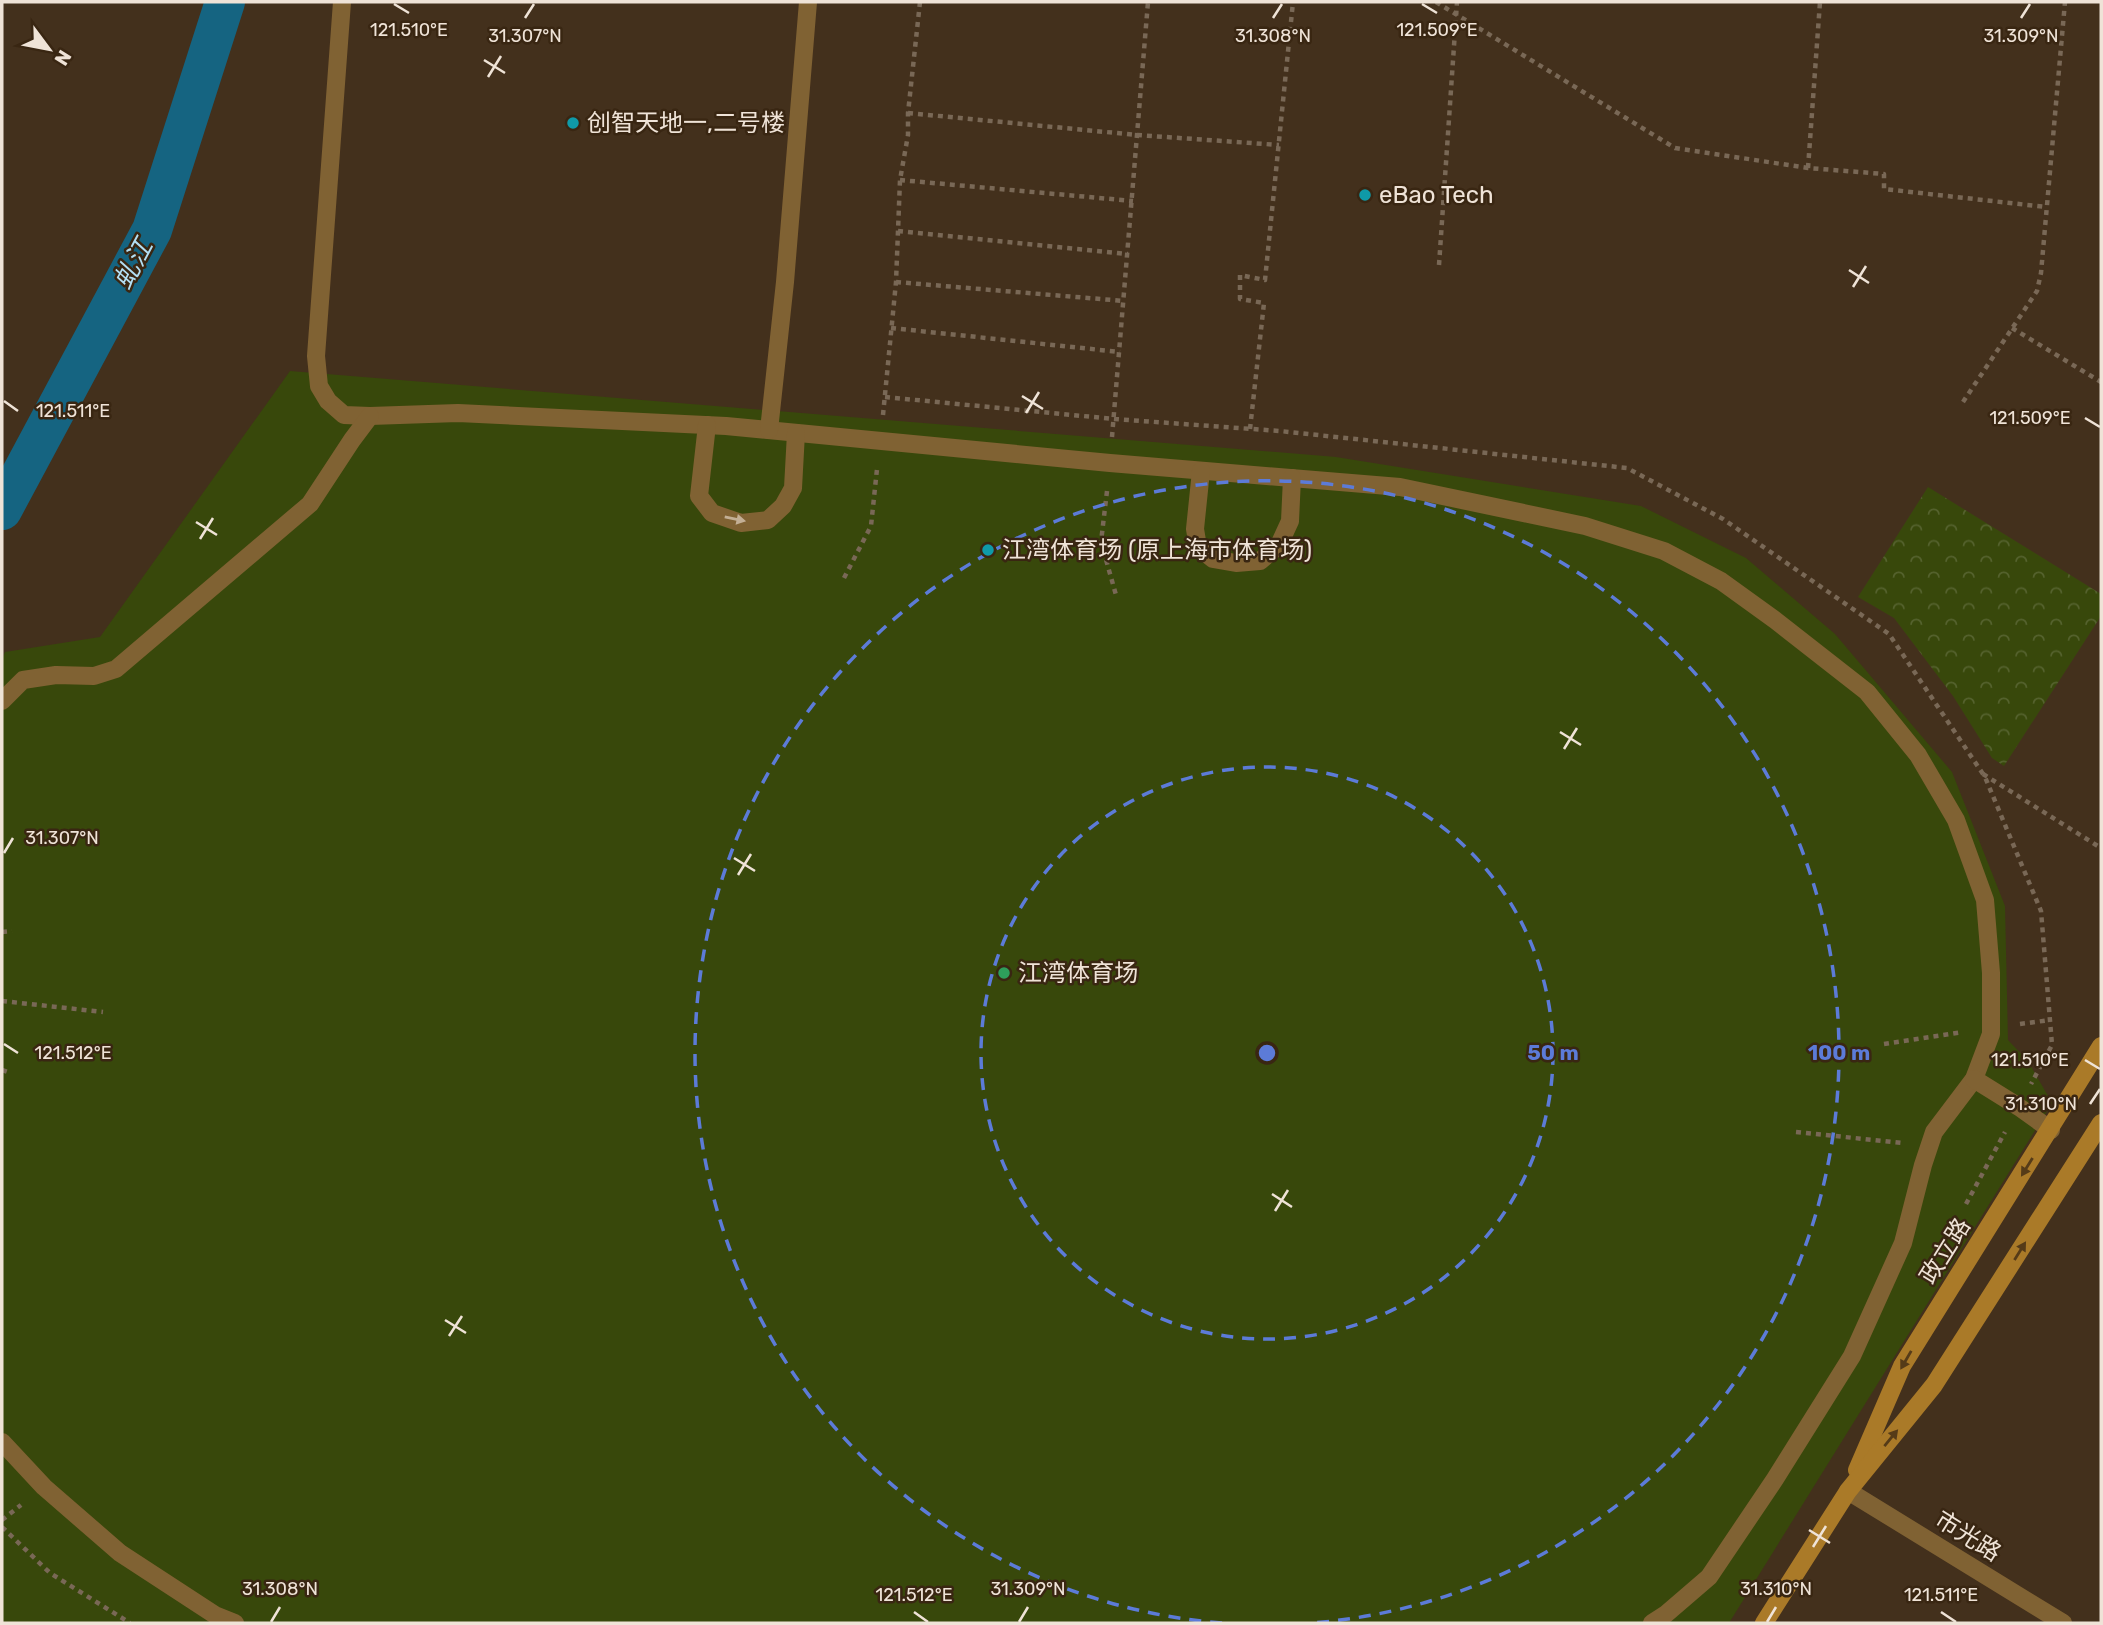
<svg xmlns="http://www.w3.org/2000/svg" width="2103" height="1625" viewBox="0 0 2103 1625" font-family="Rubik,'Noto Sans SC',sans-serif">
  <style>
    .park { fill: url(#park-crowns) }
    .pitch { fill: #38480b }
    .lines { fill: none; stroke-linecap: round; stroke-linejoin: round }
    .canal { stroke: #156481; stroke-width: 40 }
    .path { stroke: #796856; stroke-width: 4.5; stroke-dasharray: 5 5; stroke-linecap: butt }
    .service { stroke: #806233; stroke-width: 18 }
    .tertiary { stroke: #806233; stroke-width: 18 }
    .secondary { stroke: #aa7a28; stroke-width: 18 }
    .oneway { fill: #c3af95 }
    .oneway2 { fill: #553b18 }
    .ticks { fill: none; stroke: #efe3d7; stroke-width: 2.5 }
    .ring { fill: none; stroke: #5c7bd8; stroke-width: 3.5; stroke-dasharray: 12 9 }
    .culture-dot { fill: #0f9aa8; stroke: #392612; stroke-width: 2.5 }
    .leisure-dot { fill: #2e9e5b; stroke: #392612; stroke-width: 2.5 }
    .labels { text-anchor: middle; stroke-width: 5; stroke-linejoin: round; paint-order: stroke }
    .poi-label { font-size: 24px; fill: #efe3d7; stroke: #392612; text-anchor: start }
    .street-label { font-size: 24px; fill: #efe3d7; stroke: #392612 }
    .water-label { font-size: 26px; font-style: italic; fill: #b3dff4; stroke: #392612 }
    .ticks-label { font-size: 18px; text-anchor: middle; fill: #efe3d7; stroke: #392612; stroke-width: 5; stroke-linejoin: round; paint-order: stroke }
    .centre { fill: #5c7bd8; stroke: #392612; stroke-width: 3.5 }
    .ring-label { font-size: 21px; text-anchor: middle; font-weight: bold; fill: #5c7bd8; stroke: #392612; stroke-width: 5; stroke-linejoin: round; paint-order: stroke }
  </style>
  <defs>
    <pattern id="park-crowns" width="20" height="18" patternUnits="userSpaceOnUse" patternTransform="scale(1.75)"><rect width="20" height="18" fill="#38480b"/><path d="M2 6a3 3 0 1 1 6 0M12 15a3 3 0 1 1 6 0" fill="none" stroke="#55622e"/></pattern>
  </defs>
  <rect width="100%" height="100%" fill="#43301c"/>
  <!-- park -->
  <path class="park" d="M 1928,487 L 2101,594 L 2101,616 L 2004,766 L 1992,758 L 1953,696 L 1894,618 L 1858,597 Z"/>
  <!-- pitch -->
  <path class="pitch" d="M 290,371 L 1336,457 L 1641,506 L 1746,558 L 1835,634 L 1952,772 L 2005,906 L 2008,1040 L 2028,1061 L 2052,1103 L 1729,1623 L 2,1623 L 2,660 L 5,652 L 100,637 Z"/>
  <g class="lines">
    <!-- canal -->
    <path class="canal" d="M 2,510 L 152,230 L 225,2"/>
    <!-- path -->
    <g class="path">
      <path d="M 1436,2 L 1675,148 L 1808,168 L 1884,174 L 1884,189 L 2046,207"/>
      <path d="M 908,113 L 1137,135 L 1279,145"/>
      <path d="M 1808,168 L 1820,2"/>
      <path d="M 900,180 L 1133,201"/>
      <path d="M 898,231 L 1128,254"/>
      <path d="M 1439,265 L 1457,2"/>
      <path d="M 896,282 L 1124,301"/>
      <path d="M 891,328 L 1120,352"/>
      <path d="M 2012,328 L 2101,382"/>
      <path d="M 885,397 L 1114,419 L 1280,431 L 1627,468 L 1723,519 L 1889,634 L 1985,777 L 2041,911 L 2052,1045 L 2031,1084"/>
      <path d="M 1963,402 L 2037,291 L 2041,273 L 2065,2"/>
      <path d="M 883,415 L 896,282 L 900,180 L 908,135 L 908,113 L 920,2"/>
      <path d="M 1250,429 L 1264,303 L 1240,299 L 1240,275 L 1265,280 L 1293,2"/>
      <path d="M 1112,437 L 1148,2"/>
      <path d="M 1107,491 L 1101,542 L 1116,595"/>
      <path d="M 844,578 L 871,526 L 877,469"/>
      <path d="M 1983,774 L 2101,848"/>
      <path d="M 2,932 L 12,931"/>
      <path d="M 2,1001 L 103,1012"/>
      <path d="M 2020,1024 L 2050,1020"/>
      <path d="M 1884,1044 L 1963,1032"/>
      <path d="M 2,1070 L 11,1073"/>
      <path d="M 1796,1132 L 1903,1143"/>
      <path d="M 1966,1204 L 2005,1132"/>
      <path d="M 2,1520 L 21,1505"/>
      <path d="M 2,1527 L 50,1573 L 130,1623"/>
    </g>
    <!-- service -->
    <g class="service">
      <path d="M 342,2 L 316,356 L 319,386 L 328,401 L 344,415 L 370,416 L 458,413 L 726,426 L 1110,463 L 1400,487 L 1585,526 L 1664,551 L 1721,581 L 1775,620 L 1867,692 L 1918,755 L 1956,820 L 1985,900 L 1991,973 L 1991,1034 L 1974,1079 L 1934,1132 L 1923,1165 L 1903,1243 L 1852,1356 L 1775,1479 L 1709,1577 L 1666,1614 L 1652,1623"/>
      <path d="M 707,425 L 699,496 L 712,513 L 741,523 L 768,520 L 783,506 L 793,488 L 796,433"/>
      <path d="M 769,430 L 785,282 L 808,2"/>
      <path d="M 1201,471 L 1195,529 L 1198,547 L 1213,559 L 1236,563 L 1260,561 L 1279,545 L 1290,521 L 1292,478"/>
      <path d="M 2,701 L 23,680 L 56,675 L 94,676 L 116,669 L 310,504 L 352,440 L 370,416"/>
      <path d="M 1974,1079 L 2019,1107 L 2051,1130"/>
      <path d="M 2,1442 L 44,1487 L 120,1553 L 215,1615 L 235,1623"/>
    </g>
    <!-- tertiary -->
    <path class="tertiary" d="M 1848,1491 L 2063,1623"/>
    <!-- secondary -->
    <g class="secondary">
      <path d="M 1857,1470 L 1902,1366 L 2101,1046"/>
      <path d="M 1764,1623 L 1848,1491 L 1934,1385 L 2101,1123"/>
    </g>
  </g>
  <!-- one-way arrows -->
  <defs><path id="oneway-solid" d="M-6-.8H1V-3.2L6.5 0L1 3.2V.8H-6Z" transform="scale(1.75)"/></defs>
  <use class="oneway" href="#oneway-solid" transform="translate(735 519) rotate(12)"/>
  <g class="oneway2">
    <use href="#oneway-solid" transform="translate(2027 1167) rotate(122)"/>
    <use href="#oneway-solid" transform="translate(2020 1251) rotate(-58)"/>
    <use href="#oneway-solid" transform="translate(1906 1360) rotate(120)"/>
    <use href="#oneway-solid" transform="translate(1891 1438) rotate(-51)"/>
  </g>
  <!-- ticks -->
  <path class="ticks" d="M 394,4 L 409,13M 1422,4 L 1437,13M 525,18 L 534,4M 1273,18 L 1282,4M 2021,18 L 2030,4M 484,60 L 505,73M 488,77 L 501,56M 1849,270 L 1869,283M 1853,287 L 1866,266M 1022,396 L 1043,409M 4,401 L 18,411M 1026,413 L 1039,392M 2085,418 L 2100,427M 196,522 L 217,535M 200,539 L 213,518M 1560,732 L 1581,745M 1564,749 L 1577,728M 4,853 L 13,838M 734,858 L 755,871M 738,875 L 751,854M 4,1044 L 18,1053M 2085,1060 L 2100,1069M 2090,1104 L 2100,1089M 1272,1194 L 1292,1207M 1275,1211 L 1288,1190M 445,1320 L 466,1333M 449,1336 L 462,1316M 1809,1530 L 1830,1543M 1813,1547 L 1826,1526M 914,1612 L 928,1622M 1941,1612 L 1956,1622M 271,1622 L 280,1607M 1019,1622 L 1028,1607M 1767,1622 L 1776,1607"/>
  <!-- distance rings -->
  <g class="ring">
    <circle cx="1267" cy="1053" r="286"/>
    <path d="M1222 1623A572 572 0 1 1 1312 1623"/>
  </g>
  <!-- markers -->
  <g class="culture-dot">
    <circle cx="573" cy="123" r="7"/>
    <circle cx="1365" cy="195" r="7"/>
    <circle cx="988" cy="550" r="7"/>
  </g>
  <circle class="leisure-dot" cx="1004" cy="973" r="7"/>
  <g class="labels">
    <!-- poi labels -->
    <g class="poi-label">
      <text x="587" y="131">创智天地一,二号楼</text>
      <text x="1379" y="203">eBao Tech</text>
      <text x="1002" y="558">江湾体育场 (原上海市体育场)</text>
      <text x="1018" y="981">江湾体育场</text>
    </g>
    <!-- street labels -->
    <g class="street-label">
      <text transform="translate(1945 1251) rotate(-58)" y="8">政立路</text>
      <text transform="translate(1968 1536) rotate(32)" y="8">市光路</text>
    </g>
    <!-- water labels -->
    <g class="water-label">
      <text transform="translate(133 264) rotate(-62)" y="9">虬江</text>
    </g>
  </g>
  <g class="ticks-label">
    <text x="409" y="36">121.510°E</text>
    <text x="1437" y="36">121.509°E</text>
    <text x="525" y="42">31.307°N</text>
    <text x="1273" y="42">31.308°N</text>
    <text x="2021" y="42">31.309°N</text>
    <text x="73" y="417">121.511°E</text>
    <text x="2030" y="424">121.509°E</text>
    <text x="62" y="844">31.307°N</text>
    <text x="73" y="1059">121.512°E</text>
    <text x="2030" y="1066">121.510°E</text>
    <text x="2041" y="1110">31.310°N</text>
    <text x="280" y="1595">31.308°N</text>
    <text x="1028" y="1595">31.309°N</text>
    <text x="1776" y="1595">31.310°N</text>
    <text x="914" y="1601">121.512°E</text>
    <text x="1941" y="1601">121.511°E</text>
  </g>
  <circle cx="1267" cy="1053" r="10" class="centre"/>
  <g class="ring-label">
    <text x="1553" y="1060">50 m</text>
    <text x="1839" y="1060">100 m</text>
  </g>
  <!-- border -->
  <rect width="2103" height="1625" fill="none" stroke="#efe3d7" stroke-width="7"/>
  <!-- north arrow -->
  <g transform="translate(49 49) rotate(122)" stroke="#392612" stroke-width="5" paint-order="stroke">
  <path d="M0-5L12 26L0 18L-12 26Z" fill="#efe3d7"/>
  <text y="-10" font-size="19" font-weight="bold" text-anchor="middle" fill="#efe3d7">N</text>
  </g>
</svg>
